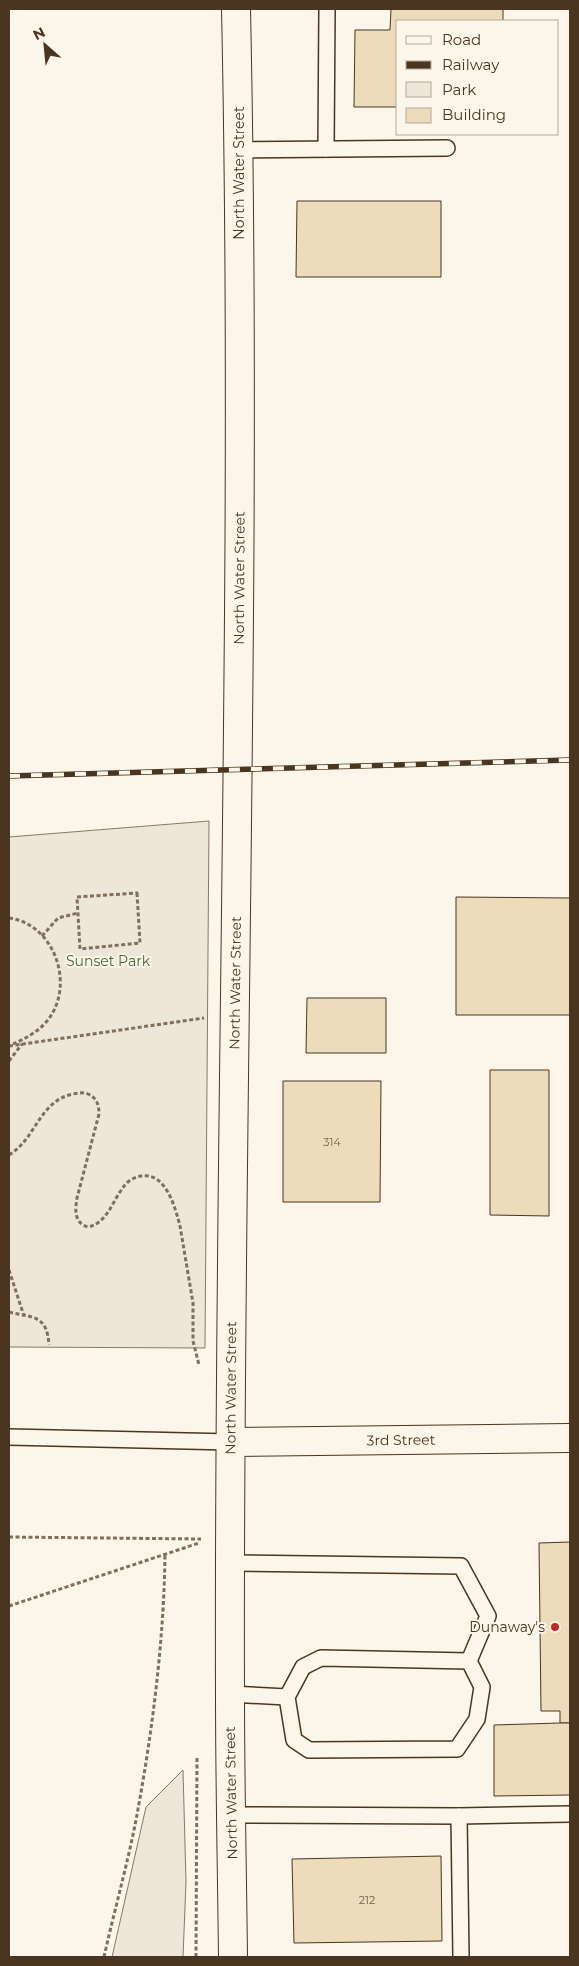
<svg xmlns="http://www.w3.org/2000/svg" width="579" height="1966" viewBox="0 0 579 1966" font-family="Montserrat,sans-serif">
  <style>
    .green { fill: #ede6d9; stroke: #887966 }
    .building { fill: #ecdcbc; stroke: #4a3520 }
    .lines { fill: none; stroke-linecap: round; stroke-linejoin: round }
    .service-casing { stroke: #4a3520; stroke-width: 18 }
    .minor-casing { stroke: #4a3520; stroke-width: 30 }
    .tertiary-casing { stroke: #4a3520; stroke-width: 30 }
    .path { stroke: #7f6f5c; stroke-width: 3; stroke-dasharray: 4 2.5; stroke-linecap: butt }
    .service { stroke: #fbf6e9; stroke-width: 15 }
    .minor { stroke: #fbf6e9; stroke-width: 28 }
    .tertiary { stroke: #fbf6e9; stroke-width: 28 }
    .rail-casing { stroke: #4a3520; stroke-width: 5.5 }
    .rail { stroke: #fbf6e9; stroke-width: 4; stroke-dasharray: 11; stroke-linecap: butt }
    .poi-dot { fill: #c62828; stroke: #fbf6e9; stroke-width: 2 }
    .labels { text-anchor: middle; stroke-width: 4; stroke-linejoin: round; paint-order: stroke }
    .number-label { font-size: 11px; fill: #725f47 }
    .street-label { font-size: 14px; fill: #4a3520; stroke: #fbf6e9 }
    .park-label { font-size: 14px; fill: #436837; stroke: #fbf6e9 }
    .poi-label { font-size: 14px; fill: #4a3520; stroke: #fbf6e9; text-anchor: end }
  </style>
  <rect width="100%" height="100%" fill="#fbf6e9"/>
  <!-- green -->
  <g class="green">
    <path d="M 209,821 L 205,1348 L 9,1347 L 9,837 Z"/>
    <path d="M 183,1770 L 186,1882 L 183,1957 L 112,1957 L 146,1807 Z"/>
  </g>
  <!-- building -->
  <g class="building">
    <path d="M 391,9 L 503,9 L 503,21 L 398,21 L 398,107 L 354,107 L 355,30 L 390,30 Z"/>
    <path d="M 297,201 L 441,201 L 441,277 L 296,277 Z"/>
    <path d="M 456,897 L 570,898 L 570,1015 L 456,1015 Z"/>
    <path d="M 307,998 L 386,998 L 386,1053 L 306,1053 Z"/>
    <path d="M 490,1070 L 549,1070 L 549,1216 L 490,1215 Z"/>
    <path d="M 283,1081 L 381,1081 L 380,1202 L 283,1202 Z"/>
    <path d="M 570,1542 L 570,1723 L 560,1723 L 560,1711 L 541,1711 L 539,1543 Z"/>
    <path d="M 560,1723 L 570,1723 L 570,1795 L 494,1796 L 494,1725 Z"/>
    <path d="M 441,1856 L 442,1941 L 294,1943 L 292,1859 Z"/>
  </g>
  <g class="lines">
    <defs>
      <g id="service">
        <path d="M 326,149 L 327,9"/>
        <path d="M 239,150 L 447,148"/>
        <path d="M 9,1437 L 231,1442"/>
        <path d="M 231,1563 L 461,1566 L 488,1616 L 469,1661"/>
        <path d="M 321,1658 L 469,1661 L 482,1687 L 477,1719 L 457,1749 L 309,1750 L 294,1740 L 287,1697 L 303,1667 Z"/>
        <path d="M 230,1694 L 287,1697"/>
        <path d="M 231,1815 L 459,1816 L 461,1957"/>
        <path d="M 459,1816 L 570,1814"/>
      </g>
      <g id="minor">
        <path id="s1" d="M 231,1442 L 570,1438"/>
      </g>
      <g id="tertiary">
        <path id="s2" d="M 233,1957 C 232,1869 230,1781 230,1693 C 228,1131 248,570 236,9"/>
      </g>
    </defs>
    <!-- service casing -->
    <use href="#service" class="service-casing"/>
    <!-- minor casing -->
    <use href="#minor" class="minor-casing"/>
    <!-- tertiary casing -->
    <use href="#tertiary" class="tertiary-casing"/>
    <!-- path -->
    <g class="path">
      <path d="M 137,893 L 140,943 L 80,949 L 77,897 Z"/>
      <path d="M 9,918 C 55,924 76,986 47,1021 C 38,1032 26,1038 13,1044"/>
      <path d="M 42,936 L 58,918 L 78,913"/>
      <path d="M 9,1046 L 204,1018"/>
      <path d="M 9,1061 L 22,1044"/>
      <path d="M 9,1155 C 36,1139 39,1101 73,1094 C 78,1093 84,1092 88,1094 C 97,1098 99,1105 99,1114 L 77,1198 C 75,1210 74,1223 88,1227 C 108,1223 113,1199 125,1185 C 129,1180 135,1177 141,1176 C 166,1172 175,1207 180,1226 L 193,1303 L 193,1341 L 199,1365"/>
      <path d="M 9,1270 L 24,1316"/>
      <path d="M 9,1312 C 34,1318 47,1315 49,1345"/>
      <path d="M 9,1537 L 201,1539"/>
      <path d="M 9,1606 L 199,1543 L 199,1544"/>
      <path d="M 104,1957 C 114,1912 127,1866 136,1820 C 152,1735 164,1641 165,1554"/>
      <path d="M 196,1957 L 197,1758"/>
    </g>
    <!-- service -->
    <use href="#service" class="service"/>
    <!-- minor -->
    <use href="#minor" class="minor"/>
    <!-- tertiary -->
    <use href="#tertiary" class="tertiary"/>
    <defs>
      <path id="rail" d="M 9,776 L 570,760"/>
    </defs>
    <!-- rail casing -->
    <use href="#rail" class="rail-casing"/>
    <!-- rail -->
    <use href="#rail" class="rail"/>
  </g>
  <!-- markers -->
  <circle class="poi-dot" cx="555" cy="1627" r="5"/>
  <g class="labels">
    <!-- number labels -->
    <g class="number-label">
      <text x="332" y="1146">314</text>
      <text x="367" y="1904">212</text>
    </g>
    <!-- street labels -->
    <g class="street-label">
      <text transform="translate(239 173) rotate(-90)" y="5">North Water Street</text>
      <text dy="5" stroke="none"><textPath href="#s2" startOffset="1379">North Water Street</textPath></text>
      <text dy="5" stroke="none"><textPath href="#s2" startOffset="974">North Water Street</textPath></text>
      <text dy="5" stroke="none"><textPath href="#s2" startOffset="569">North Water Street</textPath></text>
      <text dy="5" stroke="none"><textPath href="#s1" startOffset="170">3rd Street</textPath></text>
      <text transform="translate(231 1793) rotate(-91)" y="5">North Water Street</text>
    </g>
    <!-- park labels -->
    <g class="park-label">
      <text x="108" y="966">Sunset Park</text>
    </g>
    <!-- poi labels -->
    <g class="poi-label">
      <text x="545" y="1632">Dunaway's</text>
    </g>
  </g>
  <!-- border -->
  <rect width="579" height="1966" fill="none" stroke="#4a3520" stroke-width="20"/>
  <!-- legend -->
  <rect x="396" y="20" width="162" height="115" fill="#fbf6e9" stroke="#b4a999"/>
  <rect x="406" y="36" width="25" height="8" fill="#fbf6e9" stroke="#b4a999"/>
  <text x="442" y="45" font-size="15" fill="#4a3520">Road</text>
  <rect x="406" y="61" width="25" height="8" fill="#4a3520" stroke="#b4a999"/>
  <text x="442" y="70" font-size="15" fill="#4a3520">Railway</text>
  <rect x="406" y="82" width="25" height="15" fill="#ede6d9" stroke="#b4a999"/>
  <text x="442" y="95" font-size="15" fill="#4a3520">Park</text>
  <rect x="406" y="108" width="25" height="15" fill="#ecdcbc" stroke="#b4a999"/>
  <text x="442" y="120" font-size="15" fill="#4a3520">Building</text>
  <!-- north arrow -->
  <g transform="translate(45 45) rotate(333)" stroke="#fbf6e9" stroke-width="4" paint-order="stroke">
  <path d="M0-4L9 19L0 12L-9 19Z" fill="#4a3520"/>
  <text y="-8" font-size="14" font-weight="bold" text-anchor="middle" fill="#4a3520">N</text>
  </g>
</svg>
